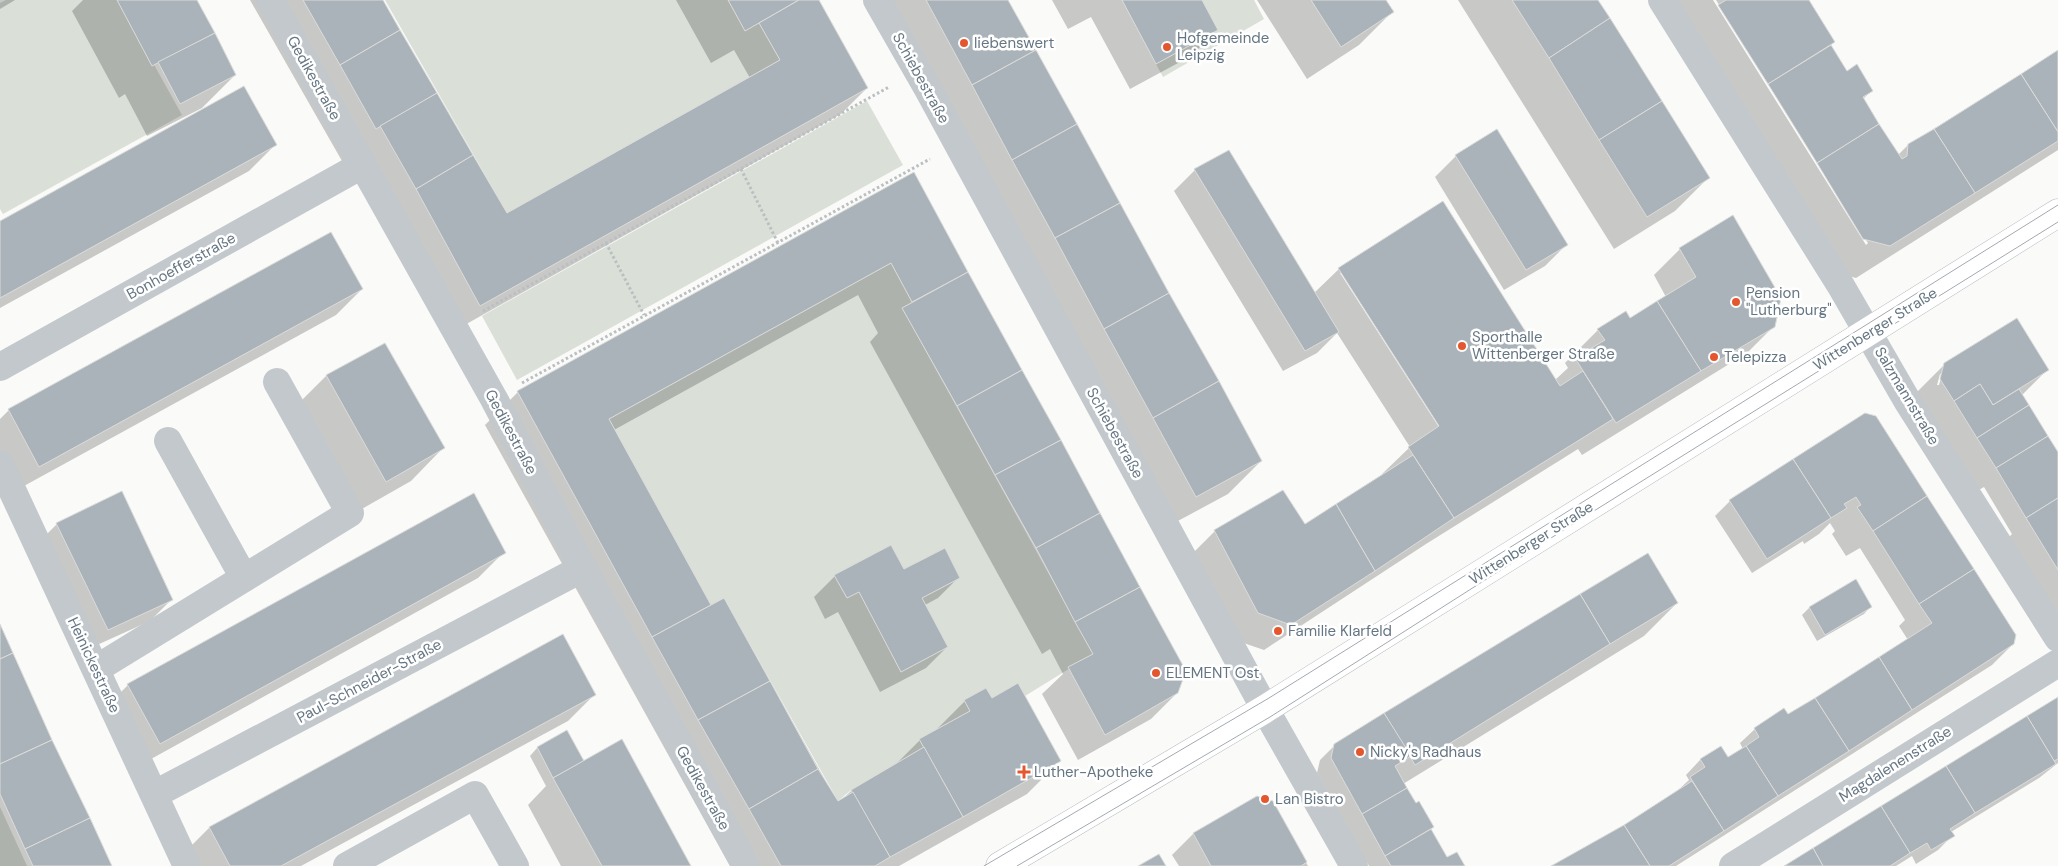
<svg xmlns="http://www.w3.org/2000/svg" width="2058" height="866" viewBox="0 0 2058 866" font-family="'DM Sans',sans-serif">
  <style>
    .green { fill: #dadfd7 }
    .shadow { fill: #0003; fill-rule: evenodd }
    .building { fill: #aab3b9; stroke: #dcdcda }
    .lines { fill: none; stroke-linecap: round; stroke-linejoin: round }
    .major-casing { stroke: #b5babe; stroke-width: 29 }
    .path { stroke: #bbbfc2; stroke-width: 3; stroke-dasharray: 2.5 2.5; stroke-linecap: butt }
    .minor { stroke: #c3c8cc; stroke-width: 28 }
    .major { stroke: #fff; stroke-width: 28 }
    .tram { stroke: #a2aab0; stroke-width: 1 }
    .poi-dot { fill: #e4572e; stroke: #fff; stroke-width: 2 }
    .labels { text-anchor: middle; stroke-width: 5; stroke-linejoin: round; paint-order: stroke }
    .poi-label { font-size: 15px; fill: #657683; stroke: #fff; text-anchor: start }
    .street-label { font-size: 15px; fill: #657683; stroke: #fff }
  </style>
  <rect width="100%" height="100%" fill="#fafaf8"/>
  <!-- green -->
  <g class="green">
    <path d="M 6,0 L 118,0 L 182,115 L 3,214 L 0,209 L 0,3 Z"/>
    <path d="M 385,0 L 728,0 L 745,30 L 759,23 L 780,60 L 507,213 Z"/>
    <path d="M 1202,0 L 1254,0 L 1264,19 L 1163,77 L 1156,64 L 1218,30 Z"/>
    <path d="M 867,101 L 903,165 L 517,380 L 482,316 Z"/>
    <path d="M 891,263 L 912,302 L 902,308 L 1093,654 L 1025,696 L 1018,684 L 920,739 L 924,747 L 851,790 L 838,801 L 724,598 L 711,605 L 609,419 Z"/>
    <path d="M 0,807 L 27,866 L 0,866 Z"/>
  </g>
  <!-- shadow -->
  <g class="shadow">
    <path d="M 0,0 L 15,0 L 0,9 Z"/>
    <path d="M 83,0 L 195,0 L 235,75 L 202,108 L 147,136 L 125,94 L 119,98 L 72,11 Z"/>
    <path d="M 250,0 L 382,0 L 506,214 L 750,78 L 734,50 L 711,63 L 676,0 L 817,0 L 867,88 L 841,114 L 454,331 L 390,216 L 342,161 Z"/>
    <path d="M 873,0 L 1006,0 L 1261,461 L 1228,494 L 1163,529 Z"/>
    <path d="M 1052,0 L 1201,0 L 1217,30 L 1191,56 L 1130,89 L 1091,17 L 1068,29 Z"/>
    <path d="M 1257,0 L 1384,0 L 1392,12 L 1359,45 L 1307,79 Z"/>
    <path d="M 1458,0 L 1596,0 L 1708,178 L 1675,211 L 1614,249 Z"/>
    <path d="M 1661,0 L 1713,0 L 1866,245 L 1868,243 L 1716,0 L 1807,0 L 1834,42 L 1830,46 L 1846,73 L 1872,90 L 1863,99 L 1898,155 L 1908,145 L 2058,51 L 2058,150 L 1856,278 L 1830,271 Z"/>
    <path d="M 275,145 L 249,171 L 0,308 L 0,222 Z"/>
    <path d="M 1456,156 L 1566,245 L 1545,266 L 1504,290 L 1435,177 Z"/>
    <path d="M 1195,170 L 1314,293 L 1339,269 L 1555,380 L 1568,368 L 1565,363 L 1598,330 L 1630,320 L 1666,297 L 1654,275 L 1680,249 L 1774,326 L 1747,353 L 1582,455 L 1578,449 L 1426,544 L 1264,650 L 1232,639 L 1189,557 L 1215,531 L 1305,525 L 1384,476 L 1382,474 L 1410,447 L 1337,333 L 1317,353 L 1283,371 L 1174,191 ZM 1340,273 L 1343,273 L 1444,431 L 1442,432 Z"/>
    <path d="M 913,174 L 1138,587 L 1177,693 L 1151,719 L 1078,760 L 1042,694 L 1063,674 L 1050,649 L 1042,654 L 870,342 L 878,333 L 858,295 L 614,430 L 711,606 L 724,599 L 838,803 L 851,791 L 894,766 L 920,740 L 933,733 L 965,701 L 991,700 L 1060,761 L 1027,794 L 899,866 L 730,866 L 485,425 L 518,392 Z"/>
    <path d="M 331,233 L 362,289 L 336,315 L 13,492 L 0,469 L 0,419 L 9,410 Z"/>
    <path d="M 384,345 L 443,448 L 411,481 L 353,514 L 293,409 L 326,376 Z"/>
    <path d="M 1945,364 L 2047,370 L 2022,395 L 2058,454 L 2058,613 L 2006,540 L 2012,534 L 1984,487 L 1962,500 L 1914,406 L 1918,391 ZM 1940,374 L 1942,374 L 1939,385 L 1937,385 Z"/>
    <path d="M 1865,415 L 2013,644 L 1992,665 L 1676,866 L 1554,866 L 1625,825 L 1676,792 L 1689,780 L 1686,775 L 1700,760 L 1720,748 L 1727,759 L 1743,749 L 1740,743 L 1755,729 L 1788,716 L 1908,640 L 1899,626 L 1905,620 L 1860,548 L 1846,556 L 1832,534 L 1835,531 L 1830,523 L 1819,534 L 1804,544 L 1803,541 L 1752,573 L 1715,516 L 1730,501 Z"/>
    <path d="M 57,524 L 171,600 L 150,621 L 86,650 L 36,545 Z"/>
    <path d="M 504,552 L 478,578 L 133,769 L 102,711 L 128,685 Z"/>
    <path d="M 904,571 L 959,577 L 938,598 L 925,605 L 947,647 L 926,668 L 880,692 L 838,612 L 825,619 L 814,597 L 835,576 Z"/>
    <path d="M 1855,580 L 1871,606 L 1864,614 L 1817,641 L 1802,615 L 1809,608 Z"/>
    <path d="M 1677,603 L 1644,636 L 1403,784 L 1415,805 L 1432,827 L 1430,830 L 1447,859 L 1463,866 L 1369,866 L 1317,773 L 1320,760 L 1335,745 Z"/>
    <path d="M 0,628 L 110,866 L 0,866 Z"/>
    <path d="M 594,695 L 568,721 L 301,866 L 190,866 L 183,854 L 209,828 Z"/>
    <path d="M 2058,697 L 2058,763 L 2039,778 L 1951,832 L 1953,835 L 1938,850 L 1916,864 L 1912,856 L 1896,866 L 1785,866 Z"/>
    <path d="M 567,732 L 583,762 L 690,866 L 561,866 L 528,805 L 546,786 L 530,756 L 537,748 Z"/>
    <path d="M 1257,797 L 1272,802 L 1308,866 L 1179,866 L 1172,855 L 1193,834 Z"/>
  </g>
  <!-- building -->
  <g class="building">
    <path d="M 117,0 L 197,0 L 215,33 L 152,66 Z"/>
    <path d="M 303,0 L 383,0 L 400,30 L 340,65 Z"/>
    <path d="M 728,0 L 799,0 L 745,31 Z"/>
    <path d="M 799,0 L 819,0 L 868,88 L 480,306 L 416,189 L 473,155 L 507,213 L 780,60 L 759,23 Z"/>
    <path d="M 926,0 L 1008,0 L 1036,50 L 972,85 Z"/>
    <path d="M 1122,0 L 1202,0 L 1218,30 L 1156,64 Z"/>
    <path d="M 1311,0 L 1386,0 L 1394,12 L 1341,47 Z"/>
    <path d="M 1512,0 L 1598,0 L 1610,18 L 1549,58 Z"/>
    <path d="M 1726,0 L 1809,0 L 1835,42 L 1768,84 L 1718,5 Z"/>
    <path d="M 1610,18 L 1662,101 L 1599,140 L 1549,58 Z"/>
    <path d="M 400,30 L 437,93 L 376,129 L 340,65 Z"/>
    <path d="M 215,33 L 236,75 L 180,104 L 158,62 Z"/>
    <path d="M 1831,45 L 1847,71 L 1857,64 L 1873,91 L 1863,97 L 1879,124 L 1817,163 L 1768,84 Z"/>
    <path d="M 1036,50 L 1077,124 L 1012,160 L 972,85 Z"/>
    <path d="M 2058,50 L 2058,132 L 2021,74 Z"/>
    <path d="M 2021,74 L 2058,132 L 2058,141 L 1975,193 L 1934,129 Z"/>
    <path d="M 244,86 L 277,145 L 0,298 L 0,221 Z"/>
    <path d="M 437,93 L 473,155 L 416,189 L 380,126 Z"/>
    <path d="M 1662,101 L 1710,178 L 1647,217 L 1599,140 Z"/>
    <path d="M 1077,124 L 1120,203 L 1055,238 L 1012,160 Z"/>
    <path d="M 1879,124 L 1902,159 L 1907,156 L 1908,144 L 1934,129 L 1975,193 L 1890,246 L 1863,239 L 1817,163 Z"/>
    <path d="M 1497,129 L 1568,245 L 1526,270 L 1455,155 Z"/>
    <path d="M 1229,150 L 1339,332 L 1305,351 L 1194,169 Z"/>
    <path d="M 914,172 L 968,272 L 912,302 L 891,263 L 609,419 L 711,605 L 652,637 L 517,391 Z"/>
    <path d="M 1443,201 L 1560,386 L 1583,371 L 1613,419 L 1454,518 L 1408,447 L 1439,426 L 1338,268 Z"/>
    <path d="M 1120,203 L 1169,293 L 1104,329 L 1055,238 Z"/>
    <path d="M 1733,215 L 1781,298 L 1775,327 L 1701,371 L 1657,301 L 1696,277 L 1679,248 Z"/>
    <path d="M 331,232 L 363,289 L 39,467 L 8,409 Z"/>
    <path d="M 968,272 L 1022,370 L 957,406 L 902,308 Z"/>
    <path d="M 1169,293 L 1219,381 L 1153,418 L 1104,329 Z"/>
    <path d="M 1657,301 L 1701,371 L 1616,423 L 1575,358 L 1605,340 L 1597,329 L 1626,311 L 1630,318 Z"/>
    <path d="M 2017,318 L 2049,370 L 1993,405 L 1980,384 L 1954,401 L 1940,379 L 1944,363 Z"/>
    <path d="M 385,343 L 445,448 L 386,482 L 326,375 Z"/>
    <path d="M 1022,370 L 1061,440 L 995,475 L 957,406 Z"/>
    <path d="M 1219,381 L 1262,461 L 1196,497 L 1153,418 Z"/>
    <path d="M 1980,384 L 1993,405 L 2019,389 L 2029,405 L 1977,438 L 1954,401 Z"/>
    <path d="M 2029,405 L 2048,436 L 1996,468 L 1977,438 Z"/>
    <path d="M 1865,413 L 1876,416 L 1927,496 L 1873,531 L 1857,507 L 1861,505 L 1856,497 L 1844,504 L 1847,508 L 1831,518 L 1793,459 Z"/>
    <path d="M 2048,436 L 2058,452 L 2058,498 L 2026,518 L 1996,468 Z"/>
    <path d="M 1061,440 L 1100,513 L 1036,548 L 995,475 Z"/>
    <path d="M 1413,455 L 1454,518 L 1375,571 L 1336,504 Z"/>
    <path d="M 1793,459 L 1831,518 L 1767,559 L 1729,500 Z"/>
    <path d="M 1283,490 L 1305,524 L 1336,504 L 1375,571 L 1291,625 L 1258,613 L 1214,530 Z"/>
    <path d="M 122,491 L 173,600 L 108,630 L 56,523 Z"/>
    <path d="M 474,493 L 506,553 L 160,744 L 127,684 Z"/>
    <path d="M 1927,496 L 1974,569 L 1919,604 L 1873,531 Z"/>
    <path d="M 2058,498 L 2058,570 L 2026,518 Z"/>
    <path d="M 1100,513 L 1140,587 L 1075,622 L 1036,548 Z"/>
    <path d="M 891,545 L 904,569 L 945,548 L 960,578 L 922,598 L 948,647 L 901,672 L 859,592 L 847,598 L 834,575 Z"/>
    <path d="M 1648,553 L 1678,603 L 1610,644 L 1580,594 Z"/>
    <path d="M 1974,569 L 2016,635 L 2014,644 L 1912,710 L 1879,657 L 1932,623 L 1919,604 Z"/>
    <path d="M 1856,579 L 1872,607 L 1825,635 L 1809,607 Z"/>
    <path d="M 1140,587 L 1186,671 L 1178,693 L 1105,735 L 1068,667 L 1093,654 L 1075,622 Z"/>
    <path d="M 1580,594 L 1610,644 L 1415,765 L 1384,713 Z"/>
    <path d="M 724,598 L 770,681 L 698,720 L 652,637 Z"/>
    <path d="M 0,624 L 13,653 L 0,659 Z"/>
    <path d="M 563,634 L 596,695 L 281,866 L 230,866 L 209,827 Z"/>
    <path d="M 13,653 L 52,740 L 0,764 L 0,659 Z"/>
    <path d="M 1879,657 L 1912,710 L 1849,751 L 1815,698 Z"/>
    <path d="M 770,681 L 818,769 L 749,809 L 698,720 Z"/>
    <path d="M 1018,683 L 1061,761 L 963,817 L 919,739 L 970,711 L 964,700 L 986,688 L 992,698 Z"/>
    <path d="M 2058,697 L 2058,759 L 2054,761 L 2027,716 Z"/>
    <path d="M 1815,698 L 1849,751 L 1778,796 L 1746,746 L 1759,737 L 1754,728 L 1784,708 L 1788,714 Z"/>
    <path d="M 1384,713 L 1411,756 L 1395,766 L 1407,788 L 1362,814 L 1331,758 L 1334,744 Z"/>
    <path d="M 2027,716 L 2056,764 L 1975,813 L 1946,766 Z"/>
    <path d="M 567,730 L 584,761 L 553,778 L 537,747 Z"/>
    <path d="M 622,739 L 691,866 L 602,866 L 553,778 Z"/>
    <path d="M 52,740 L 90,818 L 25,849 L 0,794 L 0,764 Z"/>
    <path d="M 1721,746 L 1728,757 L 1746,746 L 1778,796 L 1724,831 L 1690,777 L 1705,767 L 1700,759 Z"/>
    <path d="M 924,747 L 963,817 L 890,857 L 851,790 Z"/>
    <path d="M 1946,766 L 1975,813 L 1950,829 L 1955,836 L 1931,850 L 1927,843 L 1910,853 L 1881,806 Z"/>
    <path d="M 818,769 L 838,801 L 853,792 L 890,857 L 875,866 L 781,866 L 749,809 Z"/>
    <path d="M 1692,781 L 1724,831 L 1669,866 L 1650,866 L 1624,825 Z"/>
    <path d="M 1407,788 L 1416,803 L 1419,801 L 1434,827 L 1385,856 L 1362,814 Z"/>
    <path d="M 1257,796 L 1273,801 L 1307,862 L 1301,866 L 1211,866 L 1193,833 Z"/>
    <path d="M 1881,806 L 1910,853 L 1890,866 L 1823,866 L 1813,848 Z"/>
    <path d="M 90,818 L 112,866 L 33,866 L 25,849 Z"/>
    <path d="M 1624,825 L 1650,866 L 1551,866 Z"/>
    <path d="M 1431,829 L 1447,857 L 1457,852 L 1465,866 L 1391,866 L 1385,856 Z"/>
    <path d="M 1813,848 L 1823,866 L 1784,866 Z"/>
    <path d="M 1159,854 L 1166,866 L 1138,866 Z"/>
  </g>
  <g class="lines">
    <defs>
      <path id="major" d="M 1000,866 L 1265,709 L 2058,213"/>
    </defs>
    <!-- major casing -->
    <use href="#major" class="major-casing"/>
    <!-- path -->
    <g class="path">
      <path d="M 741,169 L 778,243"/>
      <path d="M 606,243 L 644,315"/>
      <path d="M 483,311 L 889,87"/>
      <path d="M 522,383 L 930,159"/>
    </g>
    <!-- minor -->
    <g class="minor">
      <path d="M 270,0 L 494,399 L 583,568 L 746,866"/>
      <path d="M 877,0 L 928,89 L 1265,709 L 1354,866"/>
      <path d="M 1662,0 L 1841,286 L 1908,402 L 2058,638"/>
      <path d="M 0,367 L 362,165"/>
      <path d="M 168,441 L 244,578"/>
      <path d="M 0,464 L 187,866"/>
      <path d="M 96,669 L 350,513 L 277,382"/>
      <path d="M 155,794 L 583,568"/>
      <path d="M 347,866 L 475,795 L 515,866"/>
      <path d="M 1733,866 L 2058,663"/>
    </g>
    <!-- major -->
    <use href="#major" class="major"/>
    <!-- tram -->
    <g class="tram">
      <path d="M 984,866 L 1269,698 L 2058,205"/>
      <path d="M 1017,866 L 1270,717 L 1573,524 L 2058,222"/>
    </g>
  </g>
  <!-- markers -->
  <g class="poi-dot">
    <circle cx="964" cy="43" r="5"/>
    <circle cx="1167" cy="47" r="5"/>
    <circle cx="1736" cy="302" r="5"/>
    <circle cx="1462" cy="346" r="5"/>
    <circle cx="1714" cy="357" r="5"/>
    <circle cx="1278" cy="631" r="5"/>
    <circle cx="1156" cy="673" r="5"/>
    <circle cx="1360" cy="752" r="5"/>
    <path d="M1021.5 764.5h5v5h5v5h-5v5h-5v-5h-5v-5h5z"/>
    <circle cx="1265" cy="799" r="5"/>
  </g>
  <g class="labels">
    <!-- poi labels -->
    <g class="poi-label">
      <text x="1177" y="43">Hofgemeinde<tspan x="1177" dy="17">Leipzig</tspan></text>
      <text x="974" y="48">liebenswert</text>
      <text x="1746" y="298">Pension<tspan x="1746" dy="17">"Lutherburg"</tspan></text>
      <text x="1472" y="342">Sporthalle<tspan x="1472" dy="17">Wittenberger Straße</tspan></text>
      <text x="1724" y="362">Telepizza</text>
      <text x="1288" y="636">Familie Klarfeld</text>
      <text x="1166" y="678">ELEMENT Ost</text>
      <text x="1370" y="757">Nicky's Radhaus</text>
      <text x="1034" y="777">Luther-Apotheke</text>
      <text x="1275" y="804">Lan Bistro</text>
    </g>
    <!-- street labels -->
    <g class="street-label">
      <text transform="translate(314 78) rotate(61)" y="5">Gedikestraße</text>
      <text transform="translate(921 78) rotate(61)" y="5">Schiebestraße</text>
      <text transform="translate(181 266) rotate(-29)" y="5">Bonhoefferstraße</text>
      <text transform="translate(1875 329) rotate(-32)" y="5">Wittenberger Straße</text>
      <text transform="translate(1907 396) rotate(59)" y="5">Salzmannstraße</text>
      <text transform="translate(511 432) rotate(62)" y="5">Gedikestraße</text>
      <text transform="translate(1115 433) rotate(61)" y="5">Schiebestraße</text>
      <text transform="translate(1531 543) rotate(-32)" y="5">Wittenberger Straße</text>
      <text transform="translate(94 665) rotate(65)" y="5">Heinickestraße</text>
      <text transform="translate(369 681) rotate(-28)" y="5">Paul-Schneider-Straße</text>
      <text transform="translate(1895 764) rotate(-32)" y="5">Magdalenenstraße</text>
      <text transform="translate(703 788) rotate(61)" y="5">Gedikestraße</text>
    </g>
  </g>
</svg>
